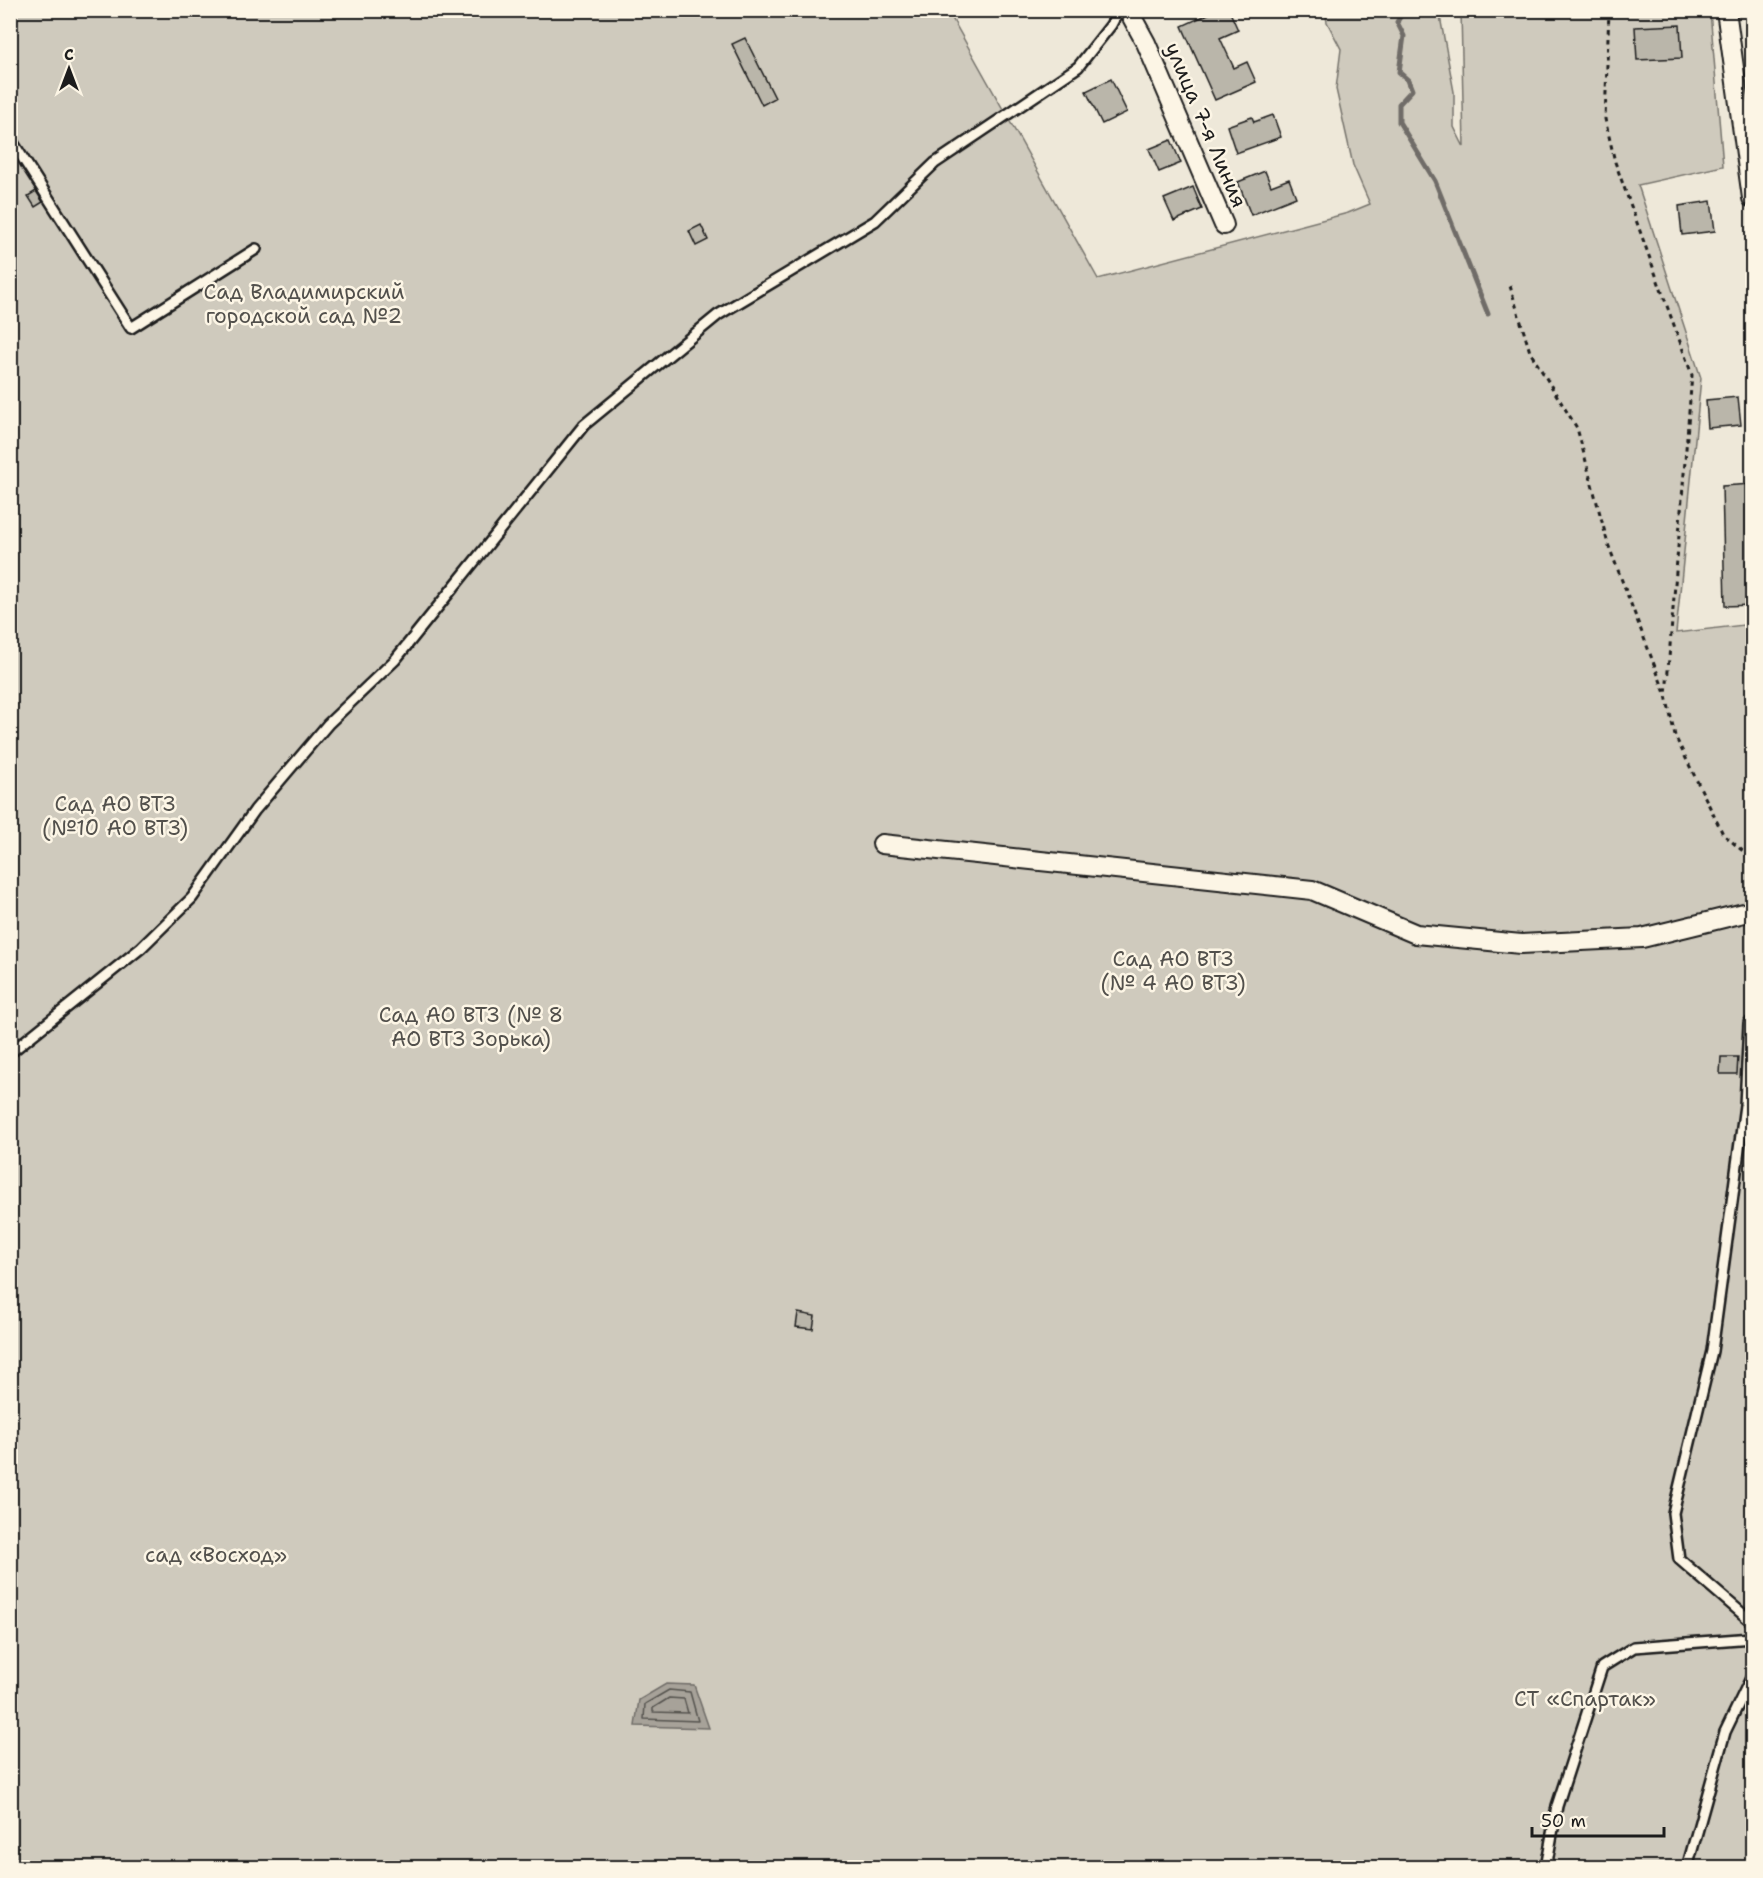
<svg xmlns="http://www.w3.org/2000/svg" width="1763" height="1878" viewBox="0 0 1763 1878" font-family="'Shantell Sans',sans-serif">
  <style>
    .green { fill: #cfcabd; stroke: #76736c; stroke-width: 1.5 }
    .water { fill: #a7a299; stroke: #6f6c67; stroke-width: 1.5 }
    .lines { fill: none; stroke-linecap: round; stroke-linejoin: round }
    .shore { stroke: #54524e; stroke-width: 1.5 }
    .stream { stroke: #6f6c67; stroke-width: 5 }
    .building { fill: #bab6aa; stroke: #1c1c1c; stroke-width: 1.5 }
    .service-casing { stroke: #1c1c1c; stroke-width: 14 }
    .minor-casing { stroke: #1c1c1c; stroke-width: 22 }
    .path { stroke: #1c1c1c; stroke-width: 3; stroke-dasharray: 4.5 4.5; stroke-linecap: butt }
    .service { stroke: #fcf5e5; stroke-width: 9 }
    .minor { stroke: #fcf5e5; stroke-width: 18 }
    .labels { text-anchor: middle; stroke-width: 5; stroke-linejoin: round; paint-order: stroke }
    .street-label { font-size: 21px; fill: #1c1c1c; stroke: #fcf5e5 }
    .park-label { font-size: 21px; fill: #52504c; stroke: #fcf5e5 }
  </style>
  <rect width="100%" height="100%" fill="#eee8d9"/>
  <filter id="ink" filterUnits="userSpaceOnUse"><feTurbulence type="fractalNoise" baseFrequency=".0167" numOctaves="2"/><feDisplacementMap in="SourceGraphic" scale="12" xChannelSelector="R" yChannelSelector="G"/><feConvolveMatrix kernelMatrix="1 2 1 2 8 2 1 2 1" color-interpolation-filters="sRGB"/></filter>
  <g filter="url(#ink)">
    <!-- green -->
    <path class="green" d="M 11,11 L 948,11 L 1098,279 L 1348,213 L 1370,204 L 1353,165 L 1336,89 L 1341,49 L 1327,22 L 1325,11 L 1439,11 L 1454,92 L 1454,127 L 1464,147 L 1461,11 L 1710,11 L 1723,166 L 1638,185 L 1701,378 L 1676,633 L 1752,624 L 1752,1867 L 11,1868 Z"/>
    <!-- water -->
    <path class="water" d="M 666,1684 L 694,1685 L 709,1728 L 635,1726 L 639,1700 Z"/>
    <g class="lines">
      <!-- shore -->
      <g class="shore">
        <path d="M 669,1690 L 690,1692 L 698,1721 L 644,1719 L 645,1704 Z"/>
        <path d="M 669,1698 L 684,1699 L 688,1713 L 653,1712 L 653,1708 Z"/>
      </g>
      <!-- stream -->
      <path class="stream" d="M 1404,10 L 1397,22 L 1404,36 L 1399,72 L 1408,80 L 1412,90 L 1399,104 L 1399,122 L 1435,181 L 1488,314"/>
    </g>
    <!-- building -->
    <g class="building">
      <path d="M 1217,10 L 1229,10 L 1238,30 L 1220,38 L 1234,68 L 1247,62 L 1256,82 L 1215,100 L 1182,26 Z"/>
      <path d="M 1680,25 L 1682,58 L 1637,60 L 1635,27 Z"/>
      <path d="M 745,38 L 775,98 L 762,105 L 732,44 Z"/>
      <path d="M 1111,79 L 1127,112 L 1102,124 L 1086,91 Z"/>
      <path d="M 1273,115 L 1281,137 L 1236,153 L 1227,126 L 1252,117 L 1254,122 Z"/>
      <path d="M 1171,140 L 1181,163 L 1159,172 L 1149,149 Z"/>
      <path d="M 1265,171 L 1271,186 L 1289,179 L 1296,197 L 1251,215 L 1238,182 Z"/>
      <path d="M 1193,187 L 1202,209 L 1174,221 L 1164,199 Z"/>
      <path d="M 36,191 L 43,202 L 35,207 L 28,196 Z"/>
      <path d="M 1711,201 L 1715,231 L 1682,235 L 1679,206 Z"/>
      <path d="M 701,225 L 708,240 L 696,246 L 689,231 Z"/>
      <path d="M 1738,397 L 1741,425 L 1708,428 L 1706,400 Z"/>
      <path d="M 1752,484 L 1752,605 L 1725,606 L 1722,486 Z"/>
      <path d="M 1721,1057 L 1738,1057 L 1737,1074 L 1720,1074 Z"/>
      <path d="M 798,1313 L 815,1316 L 813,1329 L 796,1327 Z"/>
    </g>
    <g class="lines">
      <defs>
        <g id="service">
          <path d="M 10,138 L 131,328 L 256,249"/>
          <path d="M 1749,1023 L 1745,1105 L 1712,1351 L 1673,1513 L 1679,1559 L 1752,1622"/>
          <path d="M 10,1053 L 141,948 L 192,898 L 255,810 L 328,724 L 395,660 L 584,425 L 718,315 L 875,221 L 935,163 L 1078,67 L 1111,25 L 1119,10"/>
          <path d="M 1546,1868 L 1557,1806 L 1602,1667 L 1634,1647 L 1752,1638"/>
          <path d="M 1687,1868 L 1725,1732 L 1752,1676"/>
        </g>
        <g id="minor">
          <path d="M 1128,10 L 1146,43 L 1224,225"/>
          <path d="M 1726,10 L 1752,198"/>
          <path d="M 882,844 L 1312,890 L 1416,934 L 1521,944 L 1642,938 L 1752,911"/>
        </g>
      </defs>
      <!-- service casing -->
      <use href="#service" class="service-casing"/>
      <!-- minor casing -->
      <use href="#minor" class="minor-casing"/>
      <!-- path -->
      <g class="path">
        <path d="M 1609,10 L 1605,119 L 1615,162 L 1692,375 L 1666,695 L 1675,736 L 1723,834 L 1752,859"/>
        <path d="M 1510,286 L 1530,352 L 1577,428 L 1608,544 L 1665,693"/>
      </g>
      <!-- service -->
      <use href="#service" class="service"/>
      <!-- minor -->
      <use href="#minor" class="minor"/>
    </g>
  </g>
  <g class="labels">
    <!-- street labels -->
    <g class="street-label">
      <text transform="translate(1206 125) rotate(67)" y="7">улица 7-я Линия</text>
    </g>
    <!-- park labels -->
    <g class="park-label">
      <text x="304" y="299">Сад Владимирский<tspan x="304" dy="24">городской сад №2</tspan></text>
      <text x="115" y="811">Сад АО ВТЗ<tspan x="115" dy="24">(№10 АО ВТЗ)</tspan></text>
      <text x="1173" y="966">Сад АО ВТЗ<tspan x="1173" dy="24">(№ 4 АО ВТЗ)</tspan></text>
      <text x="471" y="1022">Сад АО ВТЗ (№ 8<tspan x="471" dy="24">АО ВТЗ Зорька)</tspan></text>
      <text x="216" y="1562">сад «Восход»</text>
      <text x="1585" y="1706">СТ «Спартак»</text>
    </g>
  </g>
  <!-- margin -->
  <rect width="1763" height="1878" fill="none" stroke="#fcf5e5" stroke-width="36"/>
  <rect x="18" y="18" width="1727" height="1842" fill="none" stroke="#1c1c1c" stroke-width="2" filter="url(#ink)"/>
  <!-- north arrow -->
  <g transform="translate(69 69)" stroke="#fcf5e5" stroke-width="4.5" paint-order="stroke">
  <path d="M0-4.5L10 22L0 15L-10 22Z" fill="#1c1c1c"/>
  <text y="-9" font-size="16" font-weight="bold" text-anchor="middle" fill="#1c1c1c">С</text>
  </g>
  <!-- scale -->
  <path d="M1532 1827v9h132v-9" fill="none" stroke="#1c1c1c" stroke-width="3"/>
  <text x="1541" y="1827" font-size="18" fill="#1c1c1c" stroke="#fcf5e5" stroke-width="4.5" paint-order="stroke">50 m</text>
</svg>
